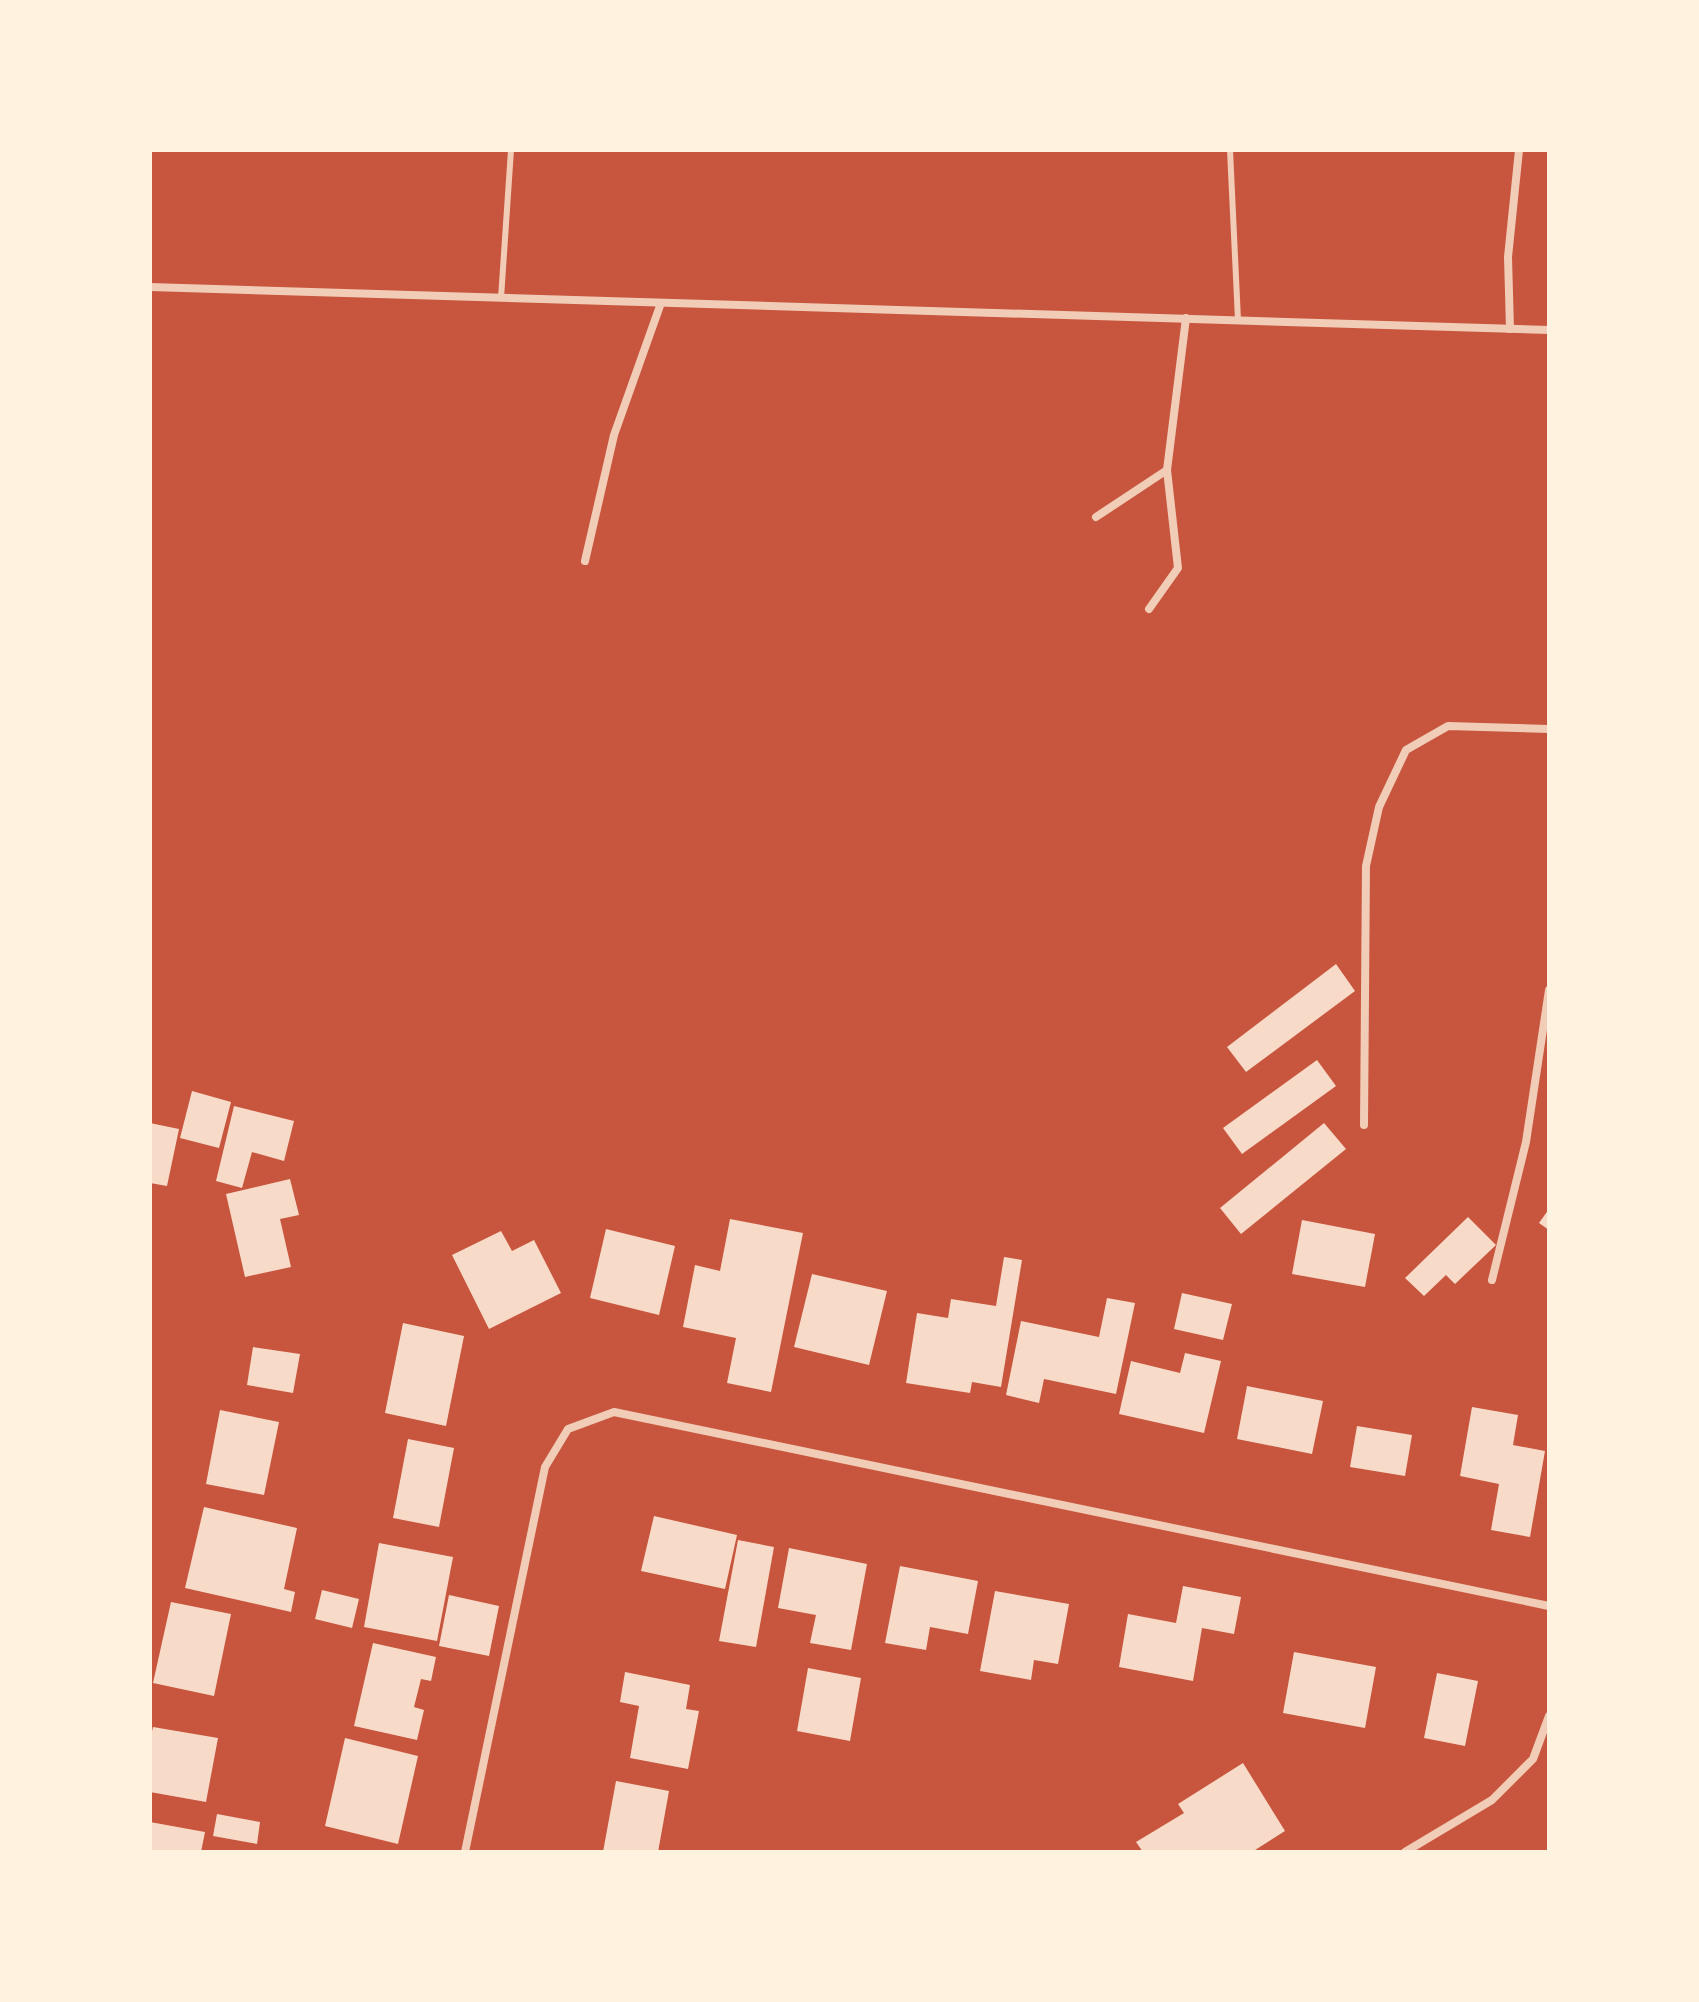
<svg xmlns="http://www.w3.org/2000/svg" width="1699" height="2002" viewBox="0 0 1699 2002" font-family="Montserrat,sans-serif">
  <style>
    .building { fill: #f7dbc8 }
    .lines { fill: none; stroke-linecap: round; stroke-linejoin: round }
    .service { stroke: #f1ccb7; stroke-width: 6 }
    .minor { stroke: #f1ccb7; stroke-width: 8 }
  </style>
  <rect width="100%" height="100%" fill="#c8553d"/>
  <!-- building -->
  <g class="building">
    <path d="M 1336,964 L 1355,991 L 1246,1072 L 1227,1047 Z"/>
    <path d="M 1317,1060 L 1336,1086 L 1242,1154 L 1223,1128 Z"/>
    <path d="M 192,1091 L 231,1102 L 219,1148 L 180,1138 Z"/>
    <path d="M 234,1106 L 294,1121 L 284,1161 L 252,1152 L 242,1188 L 216,1181 Z"/>
    <path d="M 150,1123 L 179,1129 L 167,1186 L 150,1183 Z"/>
    <path d="M 1324,1123 L 1346,1149 L 1241,1234 L 1220,1208 Z"/>
    <path d="M 290,1179 L 299,1215 L 280,1219 L 291,1267 L 245,1277 L 226,1194 Z"/>
    <path d="M 1549,1209 L 1549,1230 L 1539,1223 Z"/>
    <path d="M 1468,1217 L 1496,1245 L 1455,1284 L 1446,1275 L 1424,1296 L 1405,1278 Z"/>
    <path d="M 730,1219 L 803,1233 L 771,1392 L 727,1383 L 736,1338 L 683,1327 L 695,1265 L 720,1271 Z"/>
    <path d="M 1302,1220 L 1375,1234 L 1365,1287 L 1292,1274 Z"/>
    <path d="M 606,1229 L 675,1246 L 659,1315 L 590,1298 Z"/>
    <path d="M 501,1231 L 512,1251 L 534,1240 L 561,1293 L 489,1329 L 452,1255 Z"/>
    <path d="M 1004,1257 L 1022,1260 L 1001,1387 L 972,1382 L 970,1393 L 906,1383 L 917,1313 L 948,1318 L 951,1299 L 996,1306 Z"/>
    <path d="M 812,1274 L 887,1291 L 869,1365 L 794,1347 Z"/>
    <path d="M 1182,1293 L 1232,1304 L 1223,1340 L 1174,1329 Z"/>
    <path d="M 1107,1298 L 1135,1303 L 1116,1394 L 1044,1379 L 1039,1403 L 1006,1395 L 1021,1321 L 1099,1337 Z"/>
    <path d="M 403,1323 L 464,1336 L 446,1426 L 385,1413 Z"/>
    <path d="M 253,1347 L 300,1354 L 293,1393 L 247,1385 Z"/>
    <path d="M 1185,1353 L 1221,1361 L 1204,1433 L 1119,1414 L 1131,1361 L 1180,1373 Z"/>
    <path d="M 1247,1386 L 1323,1401 L 1312,1454 L 1237,1439 Z"/>
    <path d="M 1472,1407 L 1518,1415 L 1513,1445 L 1545,1451 L 1530,1537 L 1491,1530 L 1499,1484 L 1460,1476 Z"/>
    <path d="M 220,1410 L 279,1422 L 264,1495 L 206,1484 Z"/>
    <path d="M 1357,1426 L 1412,1435 L 1405,1476 L 1350,1467 Z"/>
    <path d="M 408,1439 L 454,1448 L 439,1527 L 393,1518 Z"/>
    <path d="M 204,1507 L 297,1528 L 284,1589 L 295,1592 L 291,1612 L 185,1588 Z"/>
    <path d="M 654,1516 L 737,1535 L 725,1589 L 641,1571 Z"/>
    <path d="M 738,1540 L 774,1547 L 756,1647 L 719,1641 Z"/>
    <path d="M 379,1543 L 453,1557 L 437,1641 L 364,1627 Z"/>
    <path d="M 789,1548 L 867,1564 L 851,1650 L 810,1643 L 816,1615 L 778,1608 Z"/>
    <path d="M 900,1566 L 978,1581 L 968,1634 L 930,1627 L 926,1650 L 885,1643 Z"/>
    <path d="M 1183,1586 L 1241,1597 L 1234,1634 L 1202,1628 L 1193,1681 L 1119,1667 L 1128,1614 L 1176,1623 Z"/>
    <path d="M 322,1590 L 359,1599 L 352,1628 L 315,1619 Z"/>
    <path d="M 995,1591 L 1069,1604 L 1058,1664 L 1034,1660 L 1031,1680 L 980,1671 Z"/>
    <path d="M 449,1595 L 499,1606 L 489,1656 L 439,1646 Z"/>
    <path d="M 171,1602 L 231,1614 L 214,1696 L 153,1683 Z"/>
    <path d="M 373,1643 L 436,1657 L 431,1681 L 421,1679 L 414,1707 L 424,1710 L 417,1740 L 354,1726 Z"/>
    <path d="M 1294,1652 L 1376,1667 L 1365,1728 L 1283,1713 Z"/>
    <path d="M 808,1668 L 861,1678 L 850,1741 L 797,1731 Z"/>
    <path d="M 625,1672 L 690,1685 L 686,1709 L 699,1711 L 688,1769 L 630,1758 L 639,1706 L 620,1702 Z"/>
    <path d="M 1437,1673 L 1478,1681 L 1465,1746 L 1424,1738 Z"/>
    <path d="M 153,1727 L 218,1738 L 206,1802 L 150,1792 L 150,1740 Z"/>
    <path d="M 345,1738 L 418,1756 L 398,1844 L 325,1826 Z"/>
    <path d="M 1243,1763 L 1285,1831 L 1252,1852 L 1143,1852 L 1136,1842 L 1184,1813 L 1178,1804 Z"/>
    <path d="M 616,1781 L 669,1791 L 658,1852 L 603,1852 Z"/>
    <path d="M 217,1814 L 260,1822 L 257,1844 L 213,1836 Z"/>
    <path d="M 150,1822 L 205,1832 L 201,1852 L 150,1852 Z"/>
  </g>
  <g class="lines">
    <!-- service -->
    <g class="service">
      <path d="M 1230,150 L 1238,320"/>
      <path d="M 501,298 L 511,150"/>
    </g>
    <!-- minor -->
    <g class="minor">
      <path d="M 150,287 L 1549,330"/>
      <path d="M 1510,329 L 1508,257 L 1519,150"/>
      <path d="M 1096,517 L 1167,470 L 1186,318"/>
      <path d="M 585,561 L 614,435 L 661,303"/>
      <path d="M 1149,609 L 1178,568 L 1167,470"/>
      <path d="M 1364,1125 L 1366,866 L 1379,807 L 1406,750 L 1448,726 L 1549,729"/>
      <path d="M 1492,1280 L 1526,1142 L 1549,990"/>
      <path d="M 465,1852 L 545,1467 L 568,1429 L 614,1412 L 1549,1606"/>
      <path d="M 1405,1852 L 1492,1800 L 1533,1759 L 1549,1716"/>
    </g>
  </g>
  <!-- border -->
  <rect width="1699" height="2002" fill="none" stroke="#fff3e0" stroke-width="304"/>
</svg>
